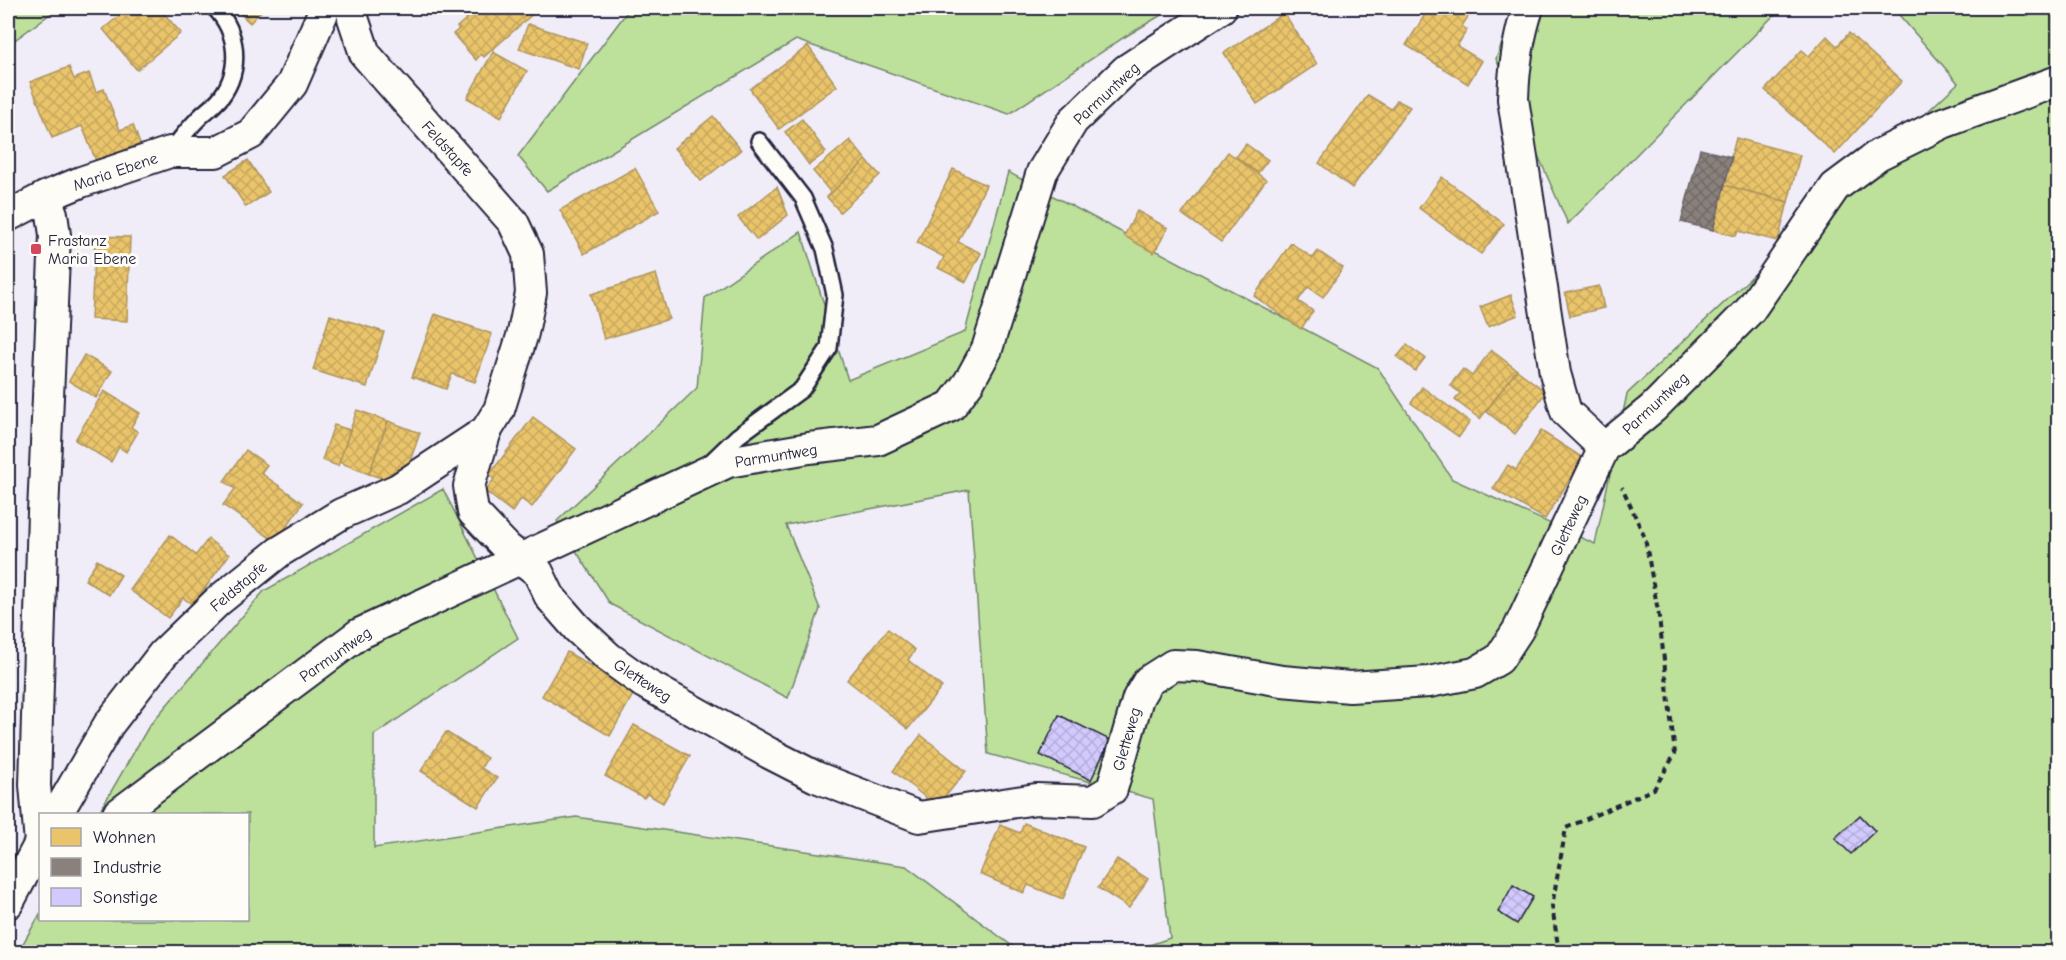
<svg xmlns="http://www.w3.org/2000/svg" width="2066" height="960" viewBox="0 0 2066 960" font-family="'Comic Neue',sans-serif">
  <style>
    .green { fill: #bde19b; stroke: #70826b; stroke-width: 1.5 }
    .homes { fill: url(#homes-cross-hatch); stroke: #ad935c; stroke-width: 1.5 }
    .industry { fill: url(#industry-cross-hatch); stroke: #6b6468; stroke-width: 1.5 }
    .building { fill: url(#building-cross-hatch); stroke: #22223b; stroke-width: 1.5 }
    .lines { fill: none; stroke-linecap: round; stroke-linejoin: round }
    .service-casing { stroke: #22223b; stroke-width: 20 }
    .minor-casing { stroke: #22223b; stroke-width: 34 }
    .path { stroke: #22223b; stroke-width: 4; stroke-dasharray: 6 4.5; stroke-linecap: butt }
    .service { stroke: #fdfcf7; stroke-width: 15 }
    .minor { stroke: #fdfcf7; stroke-width: 30 }
    .poi-dot { fill: #d1495b; stroke: #fdfcf7; stroke-width: 2 }
    .labels { text-anchor: middle; stroke-width: 6; stroke-linejoin: round; paint-order: stroke }
    .street-label { font-size: 16px; fill: #22223b; stroke: #fdfcf7 }
    .poi-label { font-size: 16px; fill: #22223b; stroke: #fdfcf7; text-anchor: start }
  </style>
  <defs>
    <pattern id="homes-cross-hatch" width="8" height="8" patternUnits="userSpaceOnUse" patternTransform="scale(1.5)"><rect width="8" height="8" fill="#e9c46a"/><path d="M0 0l8 8M0 8l8-8" fill="none" stroke="#c8a85d"/></pattern>
    <pattern id="industry-cross-hatch" width="8" height="8" patternUnits="userSpaceOnUse" patternTransform="scale(1.5)"><rect width="8" height="8" fill="#8a817c"/><path d="M0 0l8 8M0 8l8-8" fill="none" stroke="#706967"/></pattern>
    <pattern id="building-cross-hatch" width="8" height="8" patternUnits="userSpaceOnUse" patternTransform="scale(1.5)"><rect width="8" height="8" fill="#d2cafd"/><path d="M0 0l8 8M0 8l8-8" fill="none" stroke="#b4adda"/></pattern>
  </defs>
  <rect width="100%" height="100%" fill="#f0edf9"/>
  <filter id="ink" filterUnits="userSpaceOnUse"><feTurbulence type="fractalNoise" baseFrequency=".0167" numOctaves="2"/><feDisplacementMap in="SourceGraphic" scale="12" xChannelSelector="R" yChannelSelector="G"/><feConvolveMatrix kernelMatrix="1 2 1 2 8 2 1 2 1" color-interpolation-filters="sRGB"/></filter>
  <g filter="url(#ink)">
    <!-- green -->
    <g class="green">
      <path d="M 8,8 L 58,8 L 8,45 Z"/>
      <path d="M 630,8 L 1173,8 L 1123,38 L 1009,114 L 796,40 L 547,191 L 518,156 Z"/>
      <path d="M 1515,8 L 1781,8 L 1568,224 L 1496,59 Z"/>
      <path d="M 1893,8 L 2058,8 L 2058,952 L 1129,952 L 1170,938 L 1153,799 L 988,754 L 969,490 L 786,525 L 820,609 L 788,698 L 610,604 L 557,521 L 697,388 L 705,298 L 801,232 L 848,380 L 965,332 L 1008,172 L 1378,368 L 1452,479 L 1595,544 L 1627,394 L 1958,83 Z"/>
      <path d="M 443,489 L 518,638 L 374,735 L 374,848 L 576,817 L 906,866 L 1020,952 L 18,952 L 40,914 L 40,920 L 248,920 L 248,814 L 98,814 L 149,726 L 264,591 Z"/>
    </g>
    <!-- homes -->
    <g class="homes">
      <path d="M 129,8 L 159,8 L 181,33 L 137,70 L 103,29 Z"/>
      <path d="M 234,8 L 264,8 L 250,23 Z"/>
      <path d="M 470,8 L 532,8 L 535,12 L 484,57 L 481,54 L 476,60 L 453,34 L 459,29 L 457,27 L 474,12 Z"/>
      <path d="M 1429,8 L 1464,8 L 1471,12 L 1462,26 L 1467,30 L 1457,46 L 1482,61 L 1468,84 L 1406,45 Z"/>
      <path d="M 1284,13 L 1317,64 L 1257,104 L 1224,53 Z"/>
      <path d="M 528,24 L 587,43 L 579,69 L 519,49 Z"/>
      <path d="M 1849,33 L 1902,81 L 1835,154 L 1765,90 L 1802,50 L 1809,56 L 1827,36 L 1837,46 Z"/>
      <path d="M 808,46 L 837,86 L 779,129 L 750,89 Z"/>
      <path d="M 493,52 L 527,71 L 501,117 L 467,98 Z"/>
      <path d="M 69,67 L 74,79 L 89,73 L 96,92 L 104,89 L 120,130 L 133,125 L 140,144 L 96,161 L 82,126 L 52,138 L 30,82 Z"/>
      <path d="M 1368,95 L 1391,109 L 1397,100 L 1410,107 L 1352,188 L 1319,163 Z"/>
      <path d="M 713,116 L 741,150 L 701,181 L 674,148 Z"/>
      <path d="M 802,119 L 826,152 L 809,165 L 785,132 Z"/>
      <path d="M 1736,138 L 1800,155 L 1788,202 L 1724,185 Z"/>
      <path d="M 850,140 L 866,160 L 831,193 L 813,171 Z"/>
      <path d="M 1246,144 L 1268,160 L 1258,173 L 1236,157 Z"/>
      <path d="M 1228,152 L 1266,180 L 1221,242 L 1182,214 Z"/>
      <path d="M 248,160 L 269,192 L 246,207 L 225,175 Z"/>
      <path d="M 866,160 L 880,175 L 840,212 L 827,197 Z"/>
      <path d="M 635,168 L 659,211 L 584,254 L 560,210 Z"/>
      <path d="M 953,169 L 986,185 L 958,242 L 981,253 L 966,282 L 938,268 L 944,257 L 917,243 Z"/>
      <path d="M 1442,177 L 1504,224 L 1481,254 L 1419,208 Z"/>
      <path d="M 1724,185 L 1788,202 L 1778,241 L 1738,231 L 1736,236 L 1713,230 Z"/>
      <path d="M 777,187 L 788,215 L 757,240 L 738,217 Z"/>
      <path d="M 1137,211 L 1168,228 L 1154,253 L 1124,236 Z"/>
      <path d="M 95,236 L 130,237 L 127,321 L 91,319 Z"/>
      <path d="M 1291,243 L 1313,258 L 1318,251 L 1343,268 L 1323,297 L 1308,287 L 1298,301 L 1313,311 L 1301,329 L 1254,296 Z"/>
      <path d="M 656,274 L 669,319 L 604,339 L 591,294 Z"/>
      <path d="M 1599,286 L 1604,308 L 1570,316 L 1565,293 Z"/>
      <path d="M 1511,295 L 1518,315 L 1488,327 L 1480,307 Z"/>
      <path d="M 435,314 L 492,334 L 475,382 L 452,374 L 446,389 L 412,377 Z"/>
      <path d="M 330,315 L 384,332 L 367,387 L 313,370 Z"/>
      <path d="M 1407,345 L 1425,358 L 1415,371 L 1397,357 Z"/>
      <path d="M 1491,350 L 1517,370 L 1480,419 L 1455,400 L 1460,393 L 1450,385 L 1463,369 L 1472,376 Z"/>
      <path d="M 84,355 L 112,371 L 96,398 L 69,381 Z"/>
      <path d="M 1517,370 L 1546,392 L 1515,434 L 1486,411 Z"/>
      <path d="M 1422,387 L 1470,422 L 1459,437 L 1411,403 Z"/>
      <path d="M 104,391 L 140,413 L 131,427 L 138,432 L 126,452 L 119,447 L 111,462 L 75,440 Z"/>
      <path d="M 357,410 L 388,421 L 369,474 L 339,462 Z"/>
      <path d="M 533,417 L 576,449 L 532,507 L 521,499 L 512,512 L 485,491 L 494,479 L 489,475 Z"/>
      <path d="M 388,421 L 420,433 L 404,478 L 391,473 L 388,480 L 369,474 Z"/>
      <path d="M 334,425 L 350,430 L 338,466 L 322,460 Z"/>
      <path d="M 1541,431 L 1583,458 L 1545,519 L 1493,489 L 1508,465 L 1516,470 Z"/>
      <path d="M 246,450 L 267,465 L 261,473 L 303,503 L 276,542 L 223,505 L 235,489 L 224,481 Z"/>
      <path d="M 170,535 L 196,555 L 208,539 L 229,555 L 193,605 L 183,598 L 168,618 L 130,590 Z"/>
      <path d="M 97,560 L 121,575 L 109,595 L 85,580 Z"/>
      <path d="M 888,629 L 915,650 L 908,660 L 942,687 L 908,729 L 847,680 Z"/>
      <path d="M 567,652 L 635,691 L 610,736 L 542,696 Z"/>
      <path d="M 634,725 L 690,756 L 663,803 L 647,794 L 644,798 L 605,776 Z"/>
      <path d="M 446,732 L 487,758 L 481,768 L 497,778 L 478,807 L 421,771 Z"/>
      <path d="M 921,735 L 966,771 L 937,807 L 893,771 Z"/>
      <path d="M 1024,823 L 1084,847 L 1063,899 L 1028,885 L 1024,893 L 980,874 L 1000,825 L 1020,833 Z"/>
      <path d="M 1117,859 L 1148,879 L 1129,908 L 1098,888 Z"/>
    </g>
    <!-- industry -->
    <path class="industry" d="M 1700,149 L 1732,157 L 1713,230 L 1681,222 Z"/>
    <!-- building -->
    <g class="building">
      <path d="M 1059,715 L 1110,740 L 1091,780 L 1040,755 Z"/>
      <path d="M 1860,815 L 1875,831 L 1851,854 L 1835,838 Z"/>
      <path d="M 1513,885 L 1533,897 L 1517,924 L 1498,912 Z"/>
    </g>
    <g class="lines">
      <defs>
        <g id="service">
          <path d="M 170,152 C 179,141 187,130 197,120 C 204,112 214,106 221,97 C 242,69 238,32 215,8"/>
          <path d="M 713,460 L 738,436 L 802,389 L 829,348 L 835,295 L 825,249 L 803,198 L 759,141"/>
        </g>
        <g id="minor">
          <path d="M 352,8 L 353,18 L 365,54 L 513,222 L 528,254 L 531,293 L 523,333 L 499,410 L 486,431 L 469,486 L 473,512 L 507,548 L 538,572 L 550,597 L 577,628 L 608,657 L 644,683 L 769,753 L 816,777 L 919,817 L 1036,799 L 1093,801 L 1112,789 L 1138,698 L 1148,681 L 1173,665 L 1197,666 L 1282,681 L 1350,687 L 1429,682 L 1475,673 L 1499,659 L 1518,630 L 1604,448 L 1653,408 L 1750,310 L 1835,187 L 1878,155 L 1943,123 L 2058,81"/>
          <path d="M 1528,8 C 1518,38 1514,67 1513,99 L 1555,373 L 1566,412 L 1604,448"/>
          <path d="M 8,216 L 45,197 L 81,182 L 170,152 L 216,152 L 251,134 L 292,84 L 325,8"/>
          <path d="M 57,814 L 109,724 L 163,654 L 218,601 L 279,552 L 341,514 L 398,489 L 486,431"/>
          <path d="M 118,814 L 359,634 L 728,462 L 809,448 L 878,440 L 951,406 L 969,382 L 987,349 L 1042,172 L 1073,121 L 1126,70 L 1221,8"/>
          <path d="M 40,843 L 35,785 L 43,513 L 55,235 L 52,214 L 45,197"/>
          <path d="M 8,903 L 40,843"/>
        </g>
      </defs>
      <!-- service casing -->
      <use href="#service" class="service-casing"/>
      <!-- minor casing -->
      <use href="#minor" class="minor-casing"/>
      <!-- path -->
      <path class="path" d="M 1559,952 L 1552,906 L 1566,828 L 1654,789 L 1675,754 L 1659,617 L 1645,538 L 1622,487"/>
      <!-- service -->
      <use href="#service" class="service"/>
      <!-- minor -->
      <use href="#minor" class="minor"/>
    </g>
  </g>
  <!-- markers -->
  <rect class="poi-dot" x="30" y="243" width="12" height="12" rx="3"/>
  <g class="labels">
    <!-- street labels -->
    <g class="street-label">
      <text transform="translate(1106 93) rotate(-43)" y="6">Parmuntweg</text>
      <text transform="translate(448 148) rotate(48)" y="6">Feldstapfe</text>
      <text transform="translate(115 171) rotate(-19)" y="6">Maria Ebene</text>
      <text transform="translate(1655 403) rotate(-43)" y="6">Parmuntweg</text>
      <text transform="translate(776 455) rotate(-9)" y="6">Parmuntweg</text>
      <text transform="translate(1568 525) rotate(-65)" y="6">Gletteweg</text>
      <text transform="translate(238 586) rotate(-40)" y="6">Feldstapfe</text>
      <text transform="translate(335 654) rotate(-35)" y="6">Parmuntweg</text>
      <text transform="translate(643 680) rotate(33)" y="6">Gletteweg</text>
      <text transform="translate(1126 739) rotate(-74)" y="6">Gletteweg</text>
    </g>
    <!-- poi labels -->
    <g class="poi-label">
      <text x="48" y="246">Frastanz<tspan x="48" dy="18">Maria Ebene</tspan></text>
    </g>
  </g>
  <!-- margin -->
  <rect width="2066" height="960" fill="none" stroke="#fdfcf7" stroke-width="30"/>
  <rect x="15" y="15" width="2036" height="930" fill="none" stroke="#22223b" stroke-width="2" filter="url(#ink)"/>
  <!-- legend -->
  <rect x="39" y="813" width="210" height="108" fill="#fdfcf7" stroke="#a5a5ac" stroke-width="1.5"/>
  <rect x="51" y="828" width="30" height="18" fill="#e9c46a" stroke="#a5a5ac" stroke-width="1.5"/>
  <text x="93" y="843" font-size="18" fill="#22223b">Wohnen</text>
  <rect x="51" y="858" width="30" height="18" fill="#8a817c" stroke="#a5a5ac" stroke-width="1.5"/>
  <text x="93" y="873" font-size="18" fill="#22223b">Industrie</text>
  <rect x="51" y="888" width="30" height="18" fill="#d2cafd" stroke="#a5a5ac" stroke-width="1.5"/>
  <text x="93" y="903" font-size="18" fill="#22223b">Sonstige</text>
</svg>
